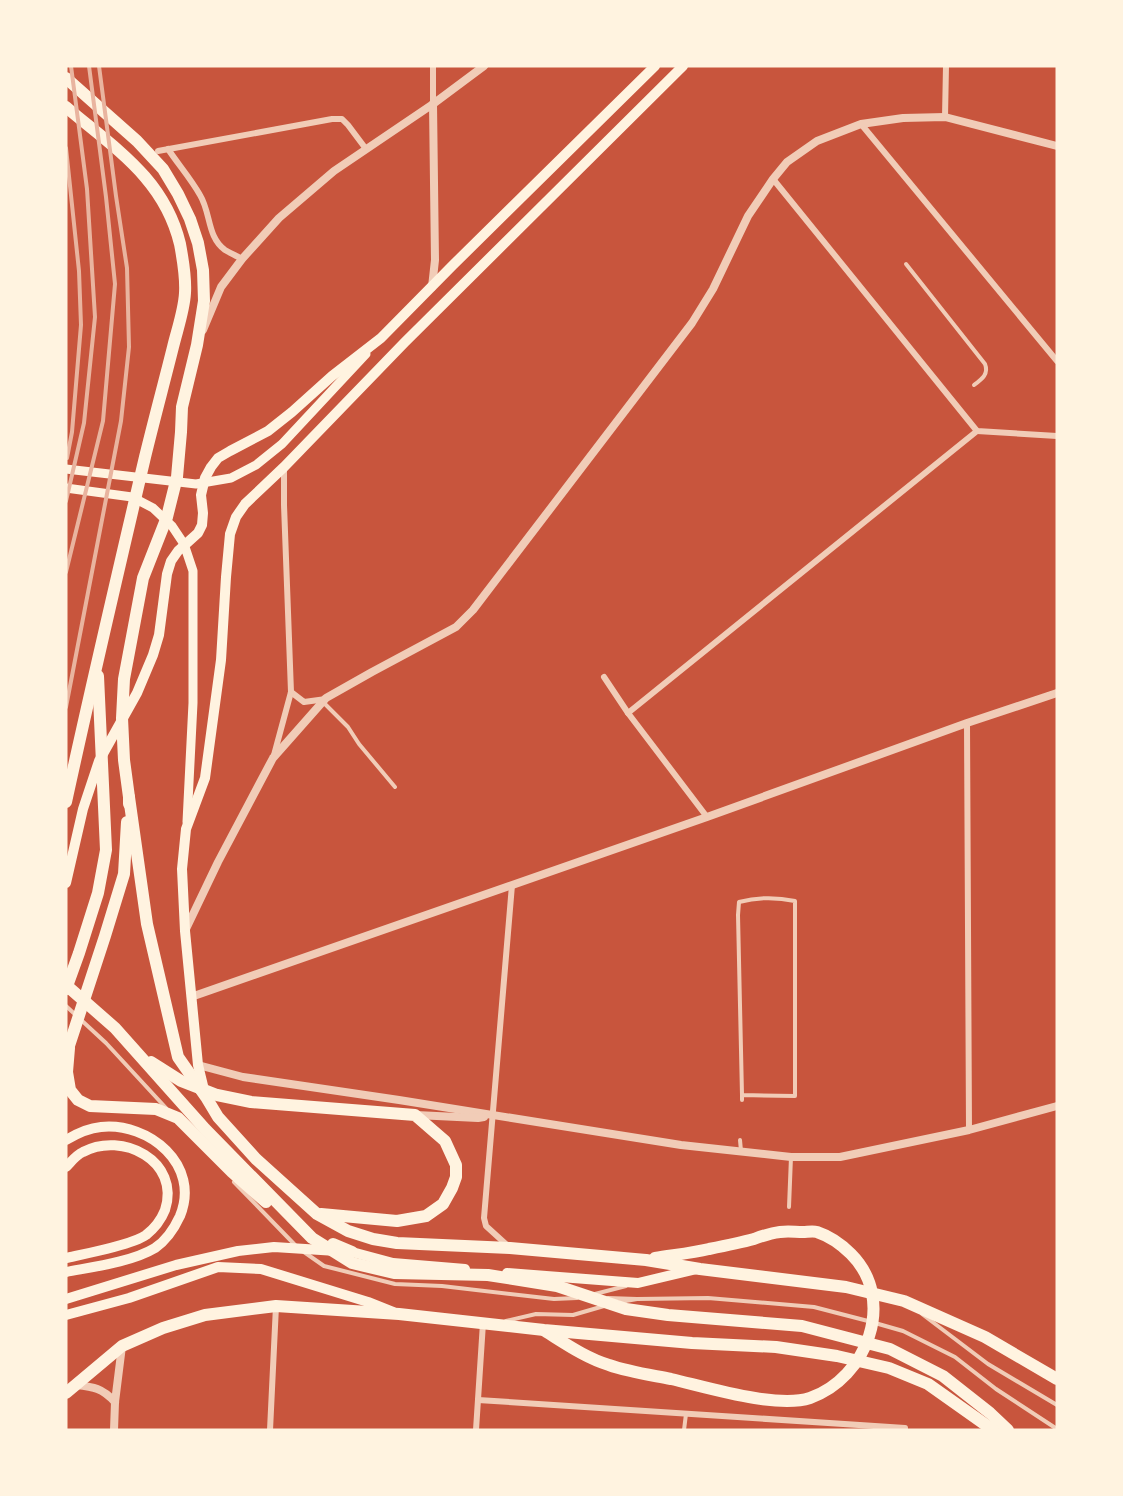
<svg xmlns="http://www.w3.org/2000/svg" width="1123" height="1496" viewBox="0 0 1123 1496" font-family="'Asap Condensed',sans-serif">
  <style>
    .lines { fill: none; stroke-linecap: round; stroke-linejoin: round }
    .service { stroke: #f1ccb7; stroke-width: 4 }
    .minor { stroke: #f1ccb7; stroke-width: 6 }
    .tertiary { stroke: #f1ccb7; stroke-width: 8 }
    .secondary { stroke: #fff3e0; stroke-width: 9 }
    .primary { stroke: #fff3e0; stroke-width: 10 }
    .trunk { stroke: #fff3e0; stroke-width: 12 }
    .rail { stroke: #e9b49f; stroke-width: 4 }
  </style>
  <rect width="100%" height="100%" fill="#c8553d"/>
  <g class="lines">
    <!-- service -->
    <g class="service">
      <path d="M 906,264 L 985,364 C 989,374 982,379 974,385"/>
      <path d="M 324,703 L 348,727 L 359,744 L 395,787"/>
      <path d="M 66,1006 L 106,1043 L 166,1108"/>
      <path d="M 742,1095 L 795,1096 L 795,901 C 776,897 758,897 739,902 L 738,915 L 742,1095 L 742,1100"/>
      <path d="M 740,1140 L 741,1151"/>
      <path d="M 234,1182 L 296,1246"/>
      <path d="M 789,1207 L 791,1157"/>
      <path d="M 304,1252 L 324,1266 L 395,1284 L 442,1286 L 554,1299 L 577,1298"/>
      <path d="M 595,1294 L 626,1286"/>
      <path d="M 608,1298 L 637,1299"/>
      <path d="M 620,1302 L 637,1299 L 708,1298 L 814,1307 L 868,1321"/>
      <path d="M 922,1314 L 988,1364 L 1057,1405"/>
      <path d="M 506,1321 L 536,1314 L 573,1315 L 604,1306"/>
      <path d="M 875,1323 L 903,1331 L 955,1357 L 996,1389 L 1057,1429"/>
      <path d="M 684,1430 L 686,1414"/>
    </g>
    <!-- minor -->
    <g class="minor">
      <path d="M 433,66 L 433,104"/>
      <path d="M 945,117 L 946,66"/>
      <path d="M 861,124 L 1057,361"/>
      <path d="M 168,149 C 178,164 191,179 200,195 C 211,213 207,237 225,250 C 230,253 237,256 242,259"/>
      <path d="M 158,151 L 332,119 L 342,119 L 348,125 L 366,149"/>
      <path d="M 773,179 L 977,431 L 1057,436"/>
      <path d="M 604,677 L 628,713 L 707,817"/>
      <path d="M 291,692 L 304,702 L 326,699"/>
      <path d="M 628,713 L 977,431"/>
      <path d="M 967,723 L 969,1130"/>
      <path d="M 274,755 L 291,692 L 284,505 L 284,467"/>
      <path d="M 508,1246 L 486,1226 L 484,1218 L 512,885"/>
      <path d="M 478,1400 L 905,1428"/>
      <path d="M 270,1430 L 276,1306"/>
      <path d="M 476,1430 L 483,1323"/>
    </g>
    <!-- tertiary -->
    <g class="tertiary">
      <path d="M 432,287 L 435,260 L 433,104"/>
      <path d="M 203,330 L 221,287 L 242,259 L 279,218 L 334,171 L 433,104 L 484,66"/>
      <path d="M 185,931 L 218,862 L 273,758 L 326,698 L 372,672 L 456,627 L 473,610 L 692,323 L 713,289 L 748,216 L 773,179 L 787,162 L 817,141 L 861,124 L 903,118 L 945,117 L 1057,146"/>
      <path d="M 191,997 L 707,817 L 967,723 L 1057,693"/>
      <path d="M 198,1065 L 243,1077 L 399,1100 L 681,1145 L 791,1157 L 840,1157 L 969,1130 L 1057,1106"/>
      <path d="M 416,1115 L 478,1118 L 484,1117"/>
      <path d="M 76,1385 C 94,1387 102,1388 115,1402"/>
      <path d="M 114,1430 L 115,1402 L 122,1346"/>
    </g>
    <!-- secondary -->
    <g class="secondary">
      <path d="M 66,469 L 196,484 L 231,478 L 256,465 L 282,444 L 366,354"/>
      <path d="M 66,488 L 132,497 L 153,508 L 172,526 L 184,544 L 193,571 L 193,703 L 187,822"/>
    </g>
    <!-- primary -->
    <g class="primary">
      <path d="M 66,883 L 83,809 L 99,761 L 137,693 L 153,655 L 159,635 L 167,574 L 171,561 L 178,551 L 198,533 L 202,525 L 203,513 L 201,495 L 205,478 L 211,467 L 218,458 L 230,451 L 268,431 L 292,412 L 332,376 L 381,338 L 453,265 L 655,66"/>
      <path d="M 205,1094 L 198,1065 L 185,931 L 182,869 L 186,829 L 205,778 L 221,660 L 226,577 L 230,534 L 236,517 L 245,504 L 284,467 L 405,342 L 683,66"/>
      <path d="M 66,1140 C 76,1134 89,1128 101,1127 C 149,1122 201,1165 180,1216 C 174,1229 167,1240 155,1248 C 132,1262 92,1267 66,1272"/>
      <path d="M 66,1167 C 71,1162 76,1155 83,1152 C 122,1131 181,1161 165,1210 C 161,1220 155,1228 146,1235 C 132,1245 84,1254 66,1258"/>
      <path d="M 507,1273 L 638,1283 L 697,1269"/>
      <path d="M 66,1299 L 176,1265 L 238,1251 L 274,1247 L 352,1252 L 393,1263 L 465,1269"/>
      <path d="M 66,1315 L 129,1298 L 218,1267 L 261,1269 L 368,1302 L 393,1312"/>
    </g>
    <!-- trunk -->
    <g class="trunk">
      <path d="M 66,78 L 137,141 L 163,169 L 178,194 L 190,219 L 198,243 L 203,270 L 204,301 L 197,345 L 182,407 L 181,432 L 177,477 L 167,517 L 143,578 L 124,679 L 122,718 L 124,760 L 129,797 L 129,804"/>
      <path d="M 66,107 C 114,148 164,178 180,244 C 183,260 186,277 185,293 C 184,311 177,330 173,347 C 164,383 154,420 145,457 C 118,572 91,687 66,802"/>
      <path d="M 129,797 L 147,924 L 178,1057 L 206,1097 L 218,1117 L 256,1159 L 317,1214 L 348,1231 L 373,1239 L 397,1243 L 510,1248 L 646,1260 L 700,1269 L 846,1287 L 904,1301 L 985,1337 L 1057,1379"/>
      <path d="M 66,985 L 115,1028 L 205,1129 L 312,1238 L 352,1263 L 394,1273 L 488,1275 L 557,1286 L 626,1309 L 668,1315 L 802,1326 L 890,1349 L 943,1376 L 990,1413 L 1008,1430"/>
      <path d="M 66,989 L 79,953 L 98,893 L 106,850 L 98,676"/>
      <path d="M 69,1048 L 67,1072 L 70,1090 L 78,1100 L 90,1106 L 156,1109 L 178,1118 L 232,1172 L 266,1202"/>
      <path d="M 66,1055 L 105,936 L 124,874 L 127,822"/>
      <path d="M 151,1062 L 181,1081 L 217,1095 L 251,1102 L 415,1115 L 445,1141 L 456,1165 L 456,1177 L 452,1188 L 443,1204 L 426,1216 L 397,1221 L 321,1214"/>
      <path d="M 333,1244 L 352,1252"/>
      <path d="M 545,1331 C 566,1344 586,1358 609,1365 C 629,1372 651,1375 671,1379 C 706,1387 777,1409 810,1398 C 867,1378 897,1300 851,1254 C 842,1245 829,1236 817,1232 C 813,1231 807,1232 803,1232 C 795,1232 788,1231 780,1232 C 771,1233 762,1236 754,1239 C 739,1243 724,1246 709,1249 C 692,1253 673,1255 655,1258"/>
      <path d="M 66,1393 L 122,1346 L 163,1328 L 205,1315 L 276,1306 L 399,1314 L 544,1330 L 692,1343 L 776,1347 L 837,1356 L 889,1368 L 928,1384 L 993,1430"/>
    </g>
    <!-- rail -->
    <g class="rail">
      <path d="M 66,148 L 79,271 L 81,325 L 72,432 L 67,458"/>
      <path d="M 66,501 L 84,423 L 95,317 L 87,189 L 71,66"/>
      <path d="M 66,572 L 103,421 L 115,284 L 106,197 L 89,66"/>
      <path d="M 66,707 L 121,421 L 129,347 L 127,268 L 116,196 L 99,66"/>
    </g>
  </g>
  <!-- border -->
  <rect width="1123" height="1496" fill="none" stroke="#fff3e0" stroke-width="135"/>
</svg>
